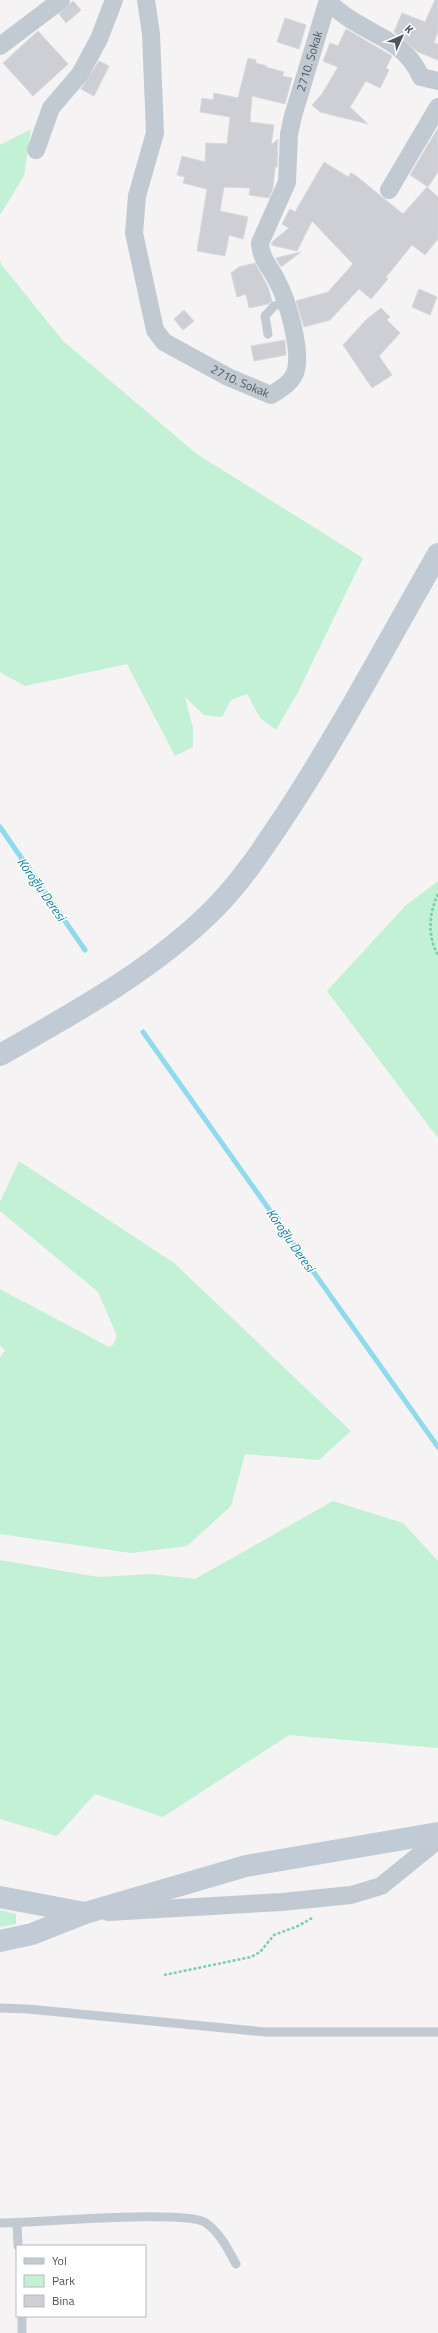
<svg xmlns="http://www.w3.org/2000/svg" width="438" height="2333" viewBox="0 0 438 2333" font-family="'Titillium Web',sans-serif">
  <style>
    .green { fill: #c3f1d5 }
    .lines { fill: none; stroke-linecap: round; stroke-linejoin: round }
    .stream { stroke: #90daee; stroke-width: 5 }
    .building { fill: #cdcfd5; stroke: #d7d9de }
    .path { stroke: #7ad0a6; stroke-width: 2.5; stroke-dasharray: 3 2; stroke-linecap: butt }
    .lane { stroke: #c1cad2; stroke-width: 9 }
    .street { stroke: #c1cad2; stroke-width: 18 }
    .secondary { stroke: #c1cbd6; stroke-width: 22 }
    .labels { text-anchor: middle; stroke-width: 3; stroke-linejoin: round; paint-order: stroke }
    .street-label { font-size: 12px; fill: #4a5661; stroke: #fff }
    .water-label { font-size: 13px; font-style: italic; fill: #0c7c9b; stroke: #fff }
  </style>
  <rect width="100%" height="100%" fill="#f5f3f3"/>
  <!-- green -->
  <g class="green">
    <path d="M 31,129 L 24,176 L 0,215 L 0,145 Z"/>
    <path d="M 0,259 L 1,264 L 63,341 L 197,454 L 363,558 L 298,692 L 276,730 L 260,718 L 247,694 L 231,700 L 222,717 L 204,715 L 185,697 L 193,728 L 193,747 L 175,756 L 127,664 L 25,686 L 0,672 Z"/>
    <path d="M 438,881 L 438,1138 L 327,991 L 405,906 Z"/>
    <path d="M 19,1161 L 174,1263 L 351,1431 L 319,1460 L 245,1454 L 231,1506 L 187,1546 L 131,1553 L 0,1534 L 0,1357 L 5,1350 L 0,1346 L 0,1289 L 109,1347 L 113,1345 L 117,1336 L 98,1292 L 0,1211 L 0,1202 Z"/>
    <path d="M 333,1501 L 403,1523 L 438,1561 L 438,1748 L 289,1735 L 163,1817 L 95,1794 L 57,1836 L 0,1819 L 0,1560 L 98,1577 L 152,1574 L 195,1579 Z"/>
    <path d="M 0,1910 L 16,1914 L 16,1924 L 0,1927 Z"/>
  </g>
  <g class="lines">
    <!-- stream -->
    <g class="stream">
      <path d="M 0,827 L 85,950"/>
      <path d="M 143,1032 L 438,1447"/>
    </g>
  </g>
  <!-- building -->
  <g class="building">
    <path d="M 435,0 L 438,0 L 438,31 L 434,43 L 438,44 L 438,60 L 418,52 L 394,32 L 402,13 L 425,22 Z"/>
    <path d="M 73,1 L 81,10 L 66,23 L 59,14 Z"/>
    <path d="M 285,18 L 306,25 L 299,49 L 277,42 Z"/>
    <path d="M 346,29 L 392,56 L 386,68 L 389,70 L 380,88 L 366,81 L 350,107 L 368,124 L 320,112 L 312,105 L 322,94 L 338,67 L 323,61 L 330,43 L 338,46 Z"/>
    <path d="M 38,31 L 68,64 L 33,96 L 3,63 Z"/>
    <path d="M 248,58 L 256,60 L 256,63 L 267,66 L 266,67 L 284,72 L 282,76 L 292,78 L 285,104 L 252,96 L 250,122 L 274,125 L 271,145 L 278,139 L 277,167 L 275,167 L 273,188 L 269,198 L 249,195 L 250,188 L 224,187 L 220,211 L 248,217 L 243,239 L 229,235 L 225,256 L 197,251 L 207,189 L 183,183 L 185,177 L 177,175 L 182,156 L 205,162 L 206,143 L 227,144 L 230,117 L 200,112 L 202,98 L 213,100 L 214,93 L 238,98 Z"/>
    <path d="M 99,61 L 109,66 L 94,96 L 81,89 Z"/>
    <path d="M 438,128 L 438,172 L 428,187 L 410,175 Z"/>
    <path d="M 324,162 L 348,177 L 351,173 L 355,175 L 403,214 L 427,187 L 438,197 L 438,239 L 425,255 L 412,245 L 386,277 L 388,279 L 371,299 L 359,289 L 330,320 L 304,327 L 296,301 L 328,292 L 353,264 L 312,221 L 297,251 L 271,245 L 273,241 L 289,228 L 282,224 L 290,209 L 295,212 Z"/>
    <path d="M 301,252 L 281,267 L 276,258 Z"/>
    <path d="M 255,263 L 268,287 L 272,301 L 268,304 L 249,308 L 246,294 L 237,297 L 231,273 L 239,267 Z"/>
    <path d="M 419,289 L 437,297 L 430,315 L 412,307 Z"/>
    <path d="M 381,308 L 390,317 L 387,320 L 400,333 L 379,356 L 392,375 L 372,388 L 343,345 L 367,319 Z"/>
    <path d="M 184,310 L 194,321 L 183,330 L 174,319 Z"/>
    <path d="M 285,340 L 286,355 L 254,361 L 251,346 Z"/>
  </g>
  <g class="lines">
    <!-- path -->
    <g class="path">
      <path d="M 438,894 C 429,912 427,937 438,955"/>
      <path d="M 164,1975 L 251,1957 L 260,1952 L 274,1935 L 298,1926 L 314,1917"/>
    </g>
    <!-- lane -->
    <g class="lane">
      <path d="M 268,334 L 265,316 L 274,306 L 285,303"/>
      <path d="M 0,2008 L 28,2009 L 265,2032 L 438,2032"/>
      <path d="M 0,2223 C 33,2223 187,2209 206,2223 C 220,2233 228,2249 236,2264"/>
      <path d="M 17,2223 L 18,2246"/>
      <path d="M 22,2316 L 22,2333"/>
    </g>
    <!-- street -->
    <g class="street">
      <path id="s1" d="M 146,0 L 151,34 L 155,133 L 137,196 L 134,233 L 155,330 L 164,342 L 228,377 L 271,395 C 281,389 293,382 296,370 C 301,349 288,301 277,281 C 271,268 260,258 260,243 L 287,182 L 289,134 L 293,116 L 328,0"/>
      <path d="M 328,2 C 335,8 342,14 350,19 C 379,38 406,43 421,77 L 438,81"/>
      <path d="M 0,46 L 61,0"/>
      <path d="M 36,150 L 51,108 L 80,74 L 99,39 L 114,0"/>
      <path d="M 389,190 L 438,107"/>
      <path d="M 108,1912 L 282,1902 L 351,1895 L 381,1886 L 438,1840"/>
    </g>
    <!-- secondary -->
    <g class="secondary">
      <path d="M 0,1055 C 74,1013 153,970 214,909 C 242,881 264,847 286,814 C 341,730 388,641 438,554"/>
      <path d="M 0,1897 L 85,1913"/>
      <path d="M 0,1941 L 32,1934 L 85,1913 L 246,1866 L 438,1833"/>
    </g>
  </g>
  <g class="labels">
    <!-- street labels -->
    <g class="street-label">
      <text dy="4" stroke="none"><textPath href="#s1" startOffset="831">2710. Sokak</textPath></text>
      <text dy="4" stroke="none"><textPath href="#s1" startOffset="436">2710. Sokak</textPath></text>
    </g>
    <!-- water labels -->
    <g class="water-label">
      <text transform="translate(42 889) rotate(55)" y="5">Köroğlu Deresi</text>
      <text transform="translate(291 1240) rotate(55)" y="5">Köroğlu Deresi</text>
    </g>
  </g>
  <!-- legend -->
  <rect x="16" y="2245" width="130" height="72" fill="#ffffff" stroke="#b7bbc0"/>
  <rect x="24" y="2258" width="20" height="6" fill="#c1cbd6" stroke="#b7bbc0"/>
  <text x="52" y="2265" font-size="12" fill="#4a5661">Yol</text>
  <rect x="24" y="2275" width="20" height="12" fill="#c3f1d5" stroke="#b7bbc0"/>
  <text x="52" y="2285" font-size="12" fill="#4a5661">Park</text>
  <rect x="24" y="2295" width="20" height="12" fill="#cdcfd5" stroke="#b7bbc0"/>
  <text x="52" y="2305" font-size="12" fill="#4a5661">Bina</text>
  <!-- north arrow -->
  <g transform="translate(402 36) rotate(45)" stroke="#ffffff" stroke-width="3" paint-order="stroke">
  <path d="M0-3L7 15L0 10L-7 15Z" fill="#4a5661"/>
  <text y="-6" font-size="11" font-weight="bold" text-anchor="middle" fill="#4a5661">K</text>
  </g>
</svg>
